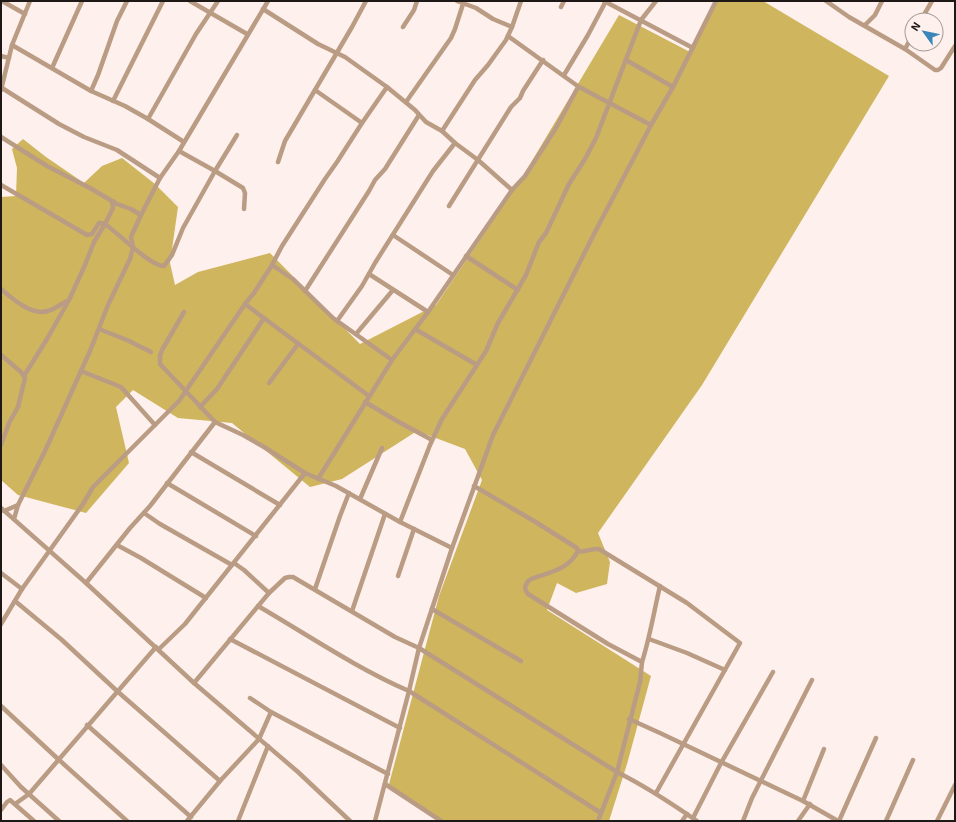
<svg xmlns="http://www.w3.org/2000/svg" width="956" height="822" viewBox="0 0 956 822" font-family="'Exo 2',sans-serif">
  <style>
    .forest { fill: #ceb55e }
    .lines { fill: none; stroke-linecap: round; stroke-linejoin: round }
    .street { stroke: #b99c83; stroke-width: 4.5 }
  </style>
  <rect width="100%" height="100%" fill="#fef0ec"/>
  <!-- forest -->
  <path class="forest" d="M 717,1 L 763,1 L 889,76 L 702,385 L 598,533 L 610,562 L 607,584 L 576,593 L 557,583 L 547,610 L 651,676 L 627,764 L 609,821 L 440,821 L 388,788 L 439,596 L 482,480 L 465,449 L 417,431 L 342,479 L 310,487 L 232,423 L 178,418 L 133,390 L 116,407 L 129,463 L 86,513 L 18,495 L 1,480 L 1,197 L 16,196 L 17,168 L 12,149 L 23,139 L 46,157 L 84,183 L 102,166 L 122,158 L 155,184 L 178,207 L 170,263 L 175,285 L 198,272 L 270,253 L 360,344 L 436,305 L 520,181 L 619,15 L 690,52 Z"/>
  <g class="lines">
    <!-- street -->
    <g class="street">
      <path d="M 2,1 L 25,14"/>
      <path d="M 190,1 L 247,34"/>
      <path d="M 457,1 L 476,8 L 493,19 L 512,27"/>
      <path d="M 604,1 L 693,48"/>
      <path d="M 826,1 L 849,17 L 905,49 L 935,70 L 938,70 L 941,68 L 955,46"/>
      <path d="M 561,7 L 564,1"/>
      <path d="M 921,20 L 932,1"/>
      <path d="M 865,25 L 875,15 L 882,1"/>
      <path d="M 403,27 L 414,10 L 417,1"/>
      <path d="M 508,36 L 579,87"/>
      <path d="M 12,45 L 91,91 L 125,106 L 148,119 L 184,142"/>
      <path d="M 905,49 L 912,36"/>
      <path d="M 1,56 L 9,58"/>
      <path d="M 626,60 L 673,87"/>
      <path d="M 52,68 L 82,1"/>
      <path d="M 564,75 L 588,35 L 606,1"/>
      <path d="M 387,87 L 415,110 L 426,122 L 442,131 L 455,143 L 478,160 L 512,190"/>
      <path d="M 2,88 L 59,124 L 84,137 L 117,150 L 160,178"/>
      <path d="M 1,90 L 12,45 L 30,1"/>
      <path d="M 315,90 L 362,123"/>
      <path d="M 91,91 L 98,75 L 117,21 L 127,1"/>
      <path d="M 113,101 L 163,1"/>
      <path d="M 406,102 L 451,38 L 455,29 L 463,4"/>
      <path d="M 148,119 L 196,34 L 218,1"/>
      <path d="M 442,131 L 475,80 L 488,65 L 506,40 L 512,27 L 521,1"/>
      <path d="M 237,135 L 215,171 L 243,188 L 245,193 L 244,209"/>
      <path d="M 1,137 L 47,166 L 90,188 L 117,204 L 131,209 L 141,215"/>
      <path d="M 278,162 L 285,141 L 352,27 L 366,1"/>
      <path d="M 1,185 L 87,235 L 92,234 L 99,223 L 105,224 C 118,233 150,266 164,266 L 172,255 L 183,228 L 215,171 L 179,151"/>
      <path d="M 449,206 L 511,107 L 520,98 L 523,91 L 543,60"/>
      <path d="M 393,235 L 453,275"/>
      <path d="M 466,256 L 518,290"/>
      <path d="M 272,265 L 293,279 L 333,318 L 392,360"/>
      <path d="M 369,274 L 428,312"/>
      <path d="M 1,289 C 13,299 31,316 48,311 C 55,309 61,304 67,301"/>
      <path d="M 305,291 L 369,191 L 375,180 L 385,169 L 419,115"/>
      <path d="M 245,304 L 369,396"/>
      <path d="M 184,312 L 162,350 L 160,356 L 160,364 L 215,422 L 243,435 L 264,447 L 305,473 L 336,486 L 400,522 L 452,548"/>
      <path d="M 337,321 L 362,286 L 375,263 L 433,171 L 455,143"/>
      <path d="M 99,329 L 127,340 L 151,352"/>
      <path d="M 415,329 L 477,365"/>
      <path d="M 356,334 L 393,290"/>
      <path d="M 1,355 L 21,372 L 25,378 L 18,407 L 9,423 L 1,445"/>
      <path d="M 24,376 L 47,339 L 69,300 L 85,265 L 94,242 L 105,224 L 113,208 L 112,201"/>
      <path d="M 269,383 L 298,344"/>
      <path d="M 365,402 L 397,421 L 432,440"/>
      <path d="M 200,407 L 217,389 L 264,318"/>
      <path d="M 155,425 L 179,401 L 245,304 L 254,293 L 272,265 L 282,246 L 325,179 L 337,162 L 362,123 L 387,87 L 345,57 L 318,44 L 263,9"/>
      <path d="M 191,452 L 280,505"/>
      <path d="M 318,479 L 392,360 L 428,312 L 512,190 L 525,176 L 556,128 L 577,89 L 579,87 L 581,88 L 651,125"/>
      <path d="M 167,483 L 256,536"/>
      <path d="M 474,486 L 534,521 L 577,548 L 578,551 C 568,570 550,572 531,579 C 525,583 523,588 528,594 L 608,644 L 642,662 L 640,682 L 617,772 L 598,821"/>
      <path d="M 360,499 L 382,448"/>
      <path d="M 1,508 L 86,583 L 194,683 L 298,772 L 350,821"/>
      <path d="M 4,511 L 18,505"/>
      <path d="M 144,513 L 160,524 L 232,565"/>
      <path d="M 14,519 L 18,505 L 45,451 L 90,351 L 108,305 L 130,259 L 133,247 L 131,237 L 141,215 L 160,178 L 179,151 L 268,1"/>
      <path d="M 400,522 L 430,445 L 442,419 L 486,351 L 498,323 L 526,275 L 539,242 L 546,233 L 569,184 L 585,159 L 596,138 L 641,20 L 656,1"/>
      <path d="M 117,545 L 141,558 L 206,598"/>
      <path d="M 578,551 C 586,553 591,548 599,549 L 687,603 L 740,643 L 656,793"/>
      <path d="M 234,563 L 244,570 L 269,593"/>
      <path d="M 1,573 L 22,589"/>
      <path d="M 398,576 L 414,529"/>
      <path d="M 86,583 L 130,528 L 150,506 L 215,422"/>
      <path d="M 315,589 L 340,516 L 349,493"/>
      <path d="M 15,601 L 62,640 L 117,691 L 220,781"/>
      <path d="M 258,606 C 308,635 356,668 409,691 L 601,813"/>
      <path d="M 432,609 L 521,661"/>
      <path d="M 352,611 L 385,514"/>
      <path d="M 1,624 L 22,589 L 83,504 L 93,487 L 155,425 L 121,387 L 81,371"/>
      <path d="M 230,639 L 400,728"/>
      <path d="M 649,639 L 687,653 L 725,670"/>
      <path d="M 159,649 L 185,624 L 305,473"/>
      <path d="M 642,662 C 650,637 654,611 660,586"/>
      <path d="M 194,683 L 269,593 L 285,578 L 289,577 L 293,577 L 395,637 L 419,648 L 617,772 C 645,786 671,803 697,821"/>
      <path d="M 250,698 L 271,712 L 388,774"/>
      <path d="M 1,706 L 58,759 L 127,821"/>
      <path d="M 629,719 L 660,733 L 803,801 L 838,821"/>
      <path d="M 87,725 L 191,817"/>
      <path d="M 1,765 L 21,787 L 59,821"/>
      <path d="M 385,784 L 441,821"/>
      <path d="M 803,801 L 824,749"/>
      <path d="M 15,804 L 29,794 L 156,647"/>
      <path d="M 1,810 L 7,802 L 10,800 L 34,821"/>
      <path d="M 693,818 L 721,763 L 773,672"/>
      <path d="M 187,821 L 220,781 L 259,739 L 271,712"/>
      <path d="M 238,821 L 268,746"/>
      <path d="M 375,821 L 409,691 L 419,648 L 452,548 L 493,435 L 594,234 L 651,125 L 673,87 L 716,1"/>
      <path d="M 682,821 L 687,814"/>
      <path d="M 743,821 L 752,798 L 812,680"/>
      <path d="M 798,821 L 810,804"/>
      <path d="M 839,821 L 876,738"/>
      <path d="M 886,821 L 913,760"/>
      <path d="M 937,821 L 955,785"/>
    </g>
  </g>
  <!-- border -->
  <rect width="956" height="822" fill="none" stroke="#1e1816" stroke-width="4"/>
  <!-- north arrow -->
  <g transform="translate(924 32) rotate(303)"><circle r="19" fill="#fef0ec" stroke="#a49a96"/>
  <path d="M0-3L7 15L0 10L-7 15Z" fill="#3a85b9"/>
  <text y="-6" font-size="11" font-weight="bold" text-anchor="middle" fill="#1e1816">N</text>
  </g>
</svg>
